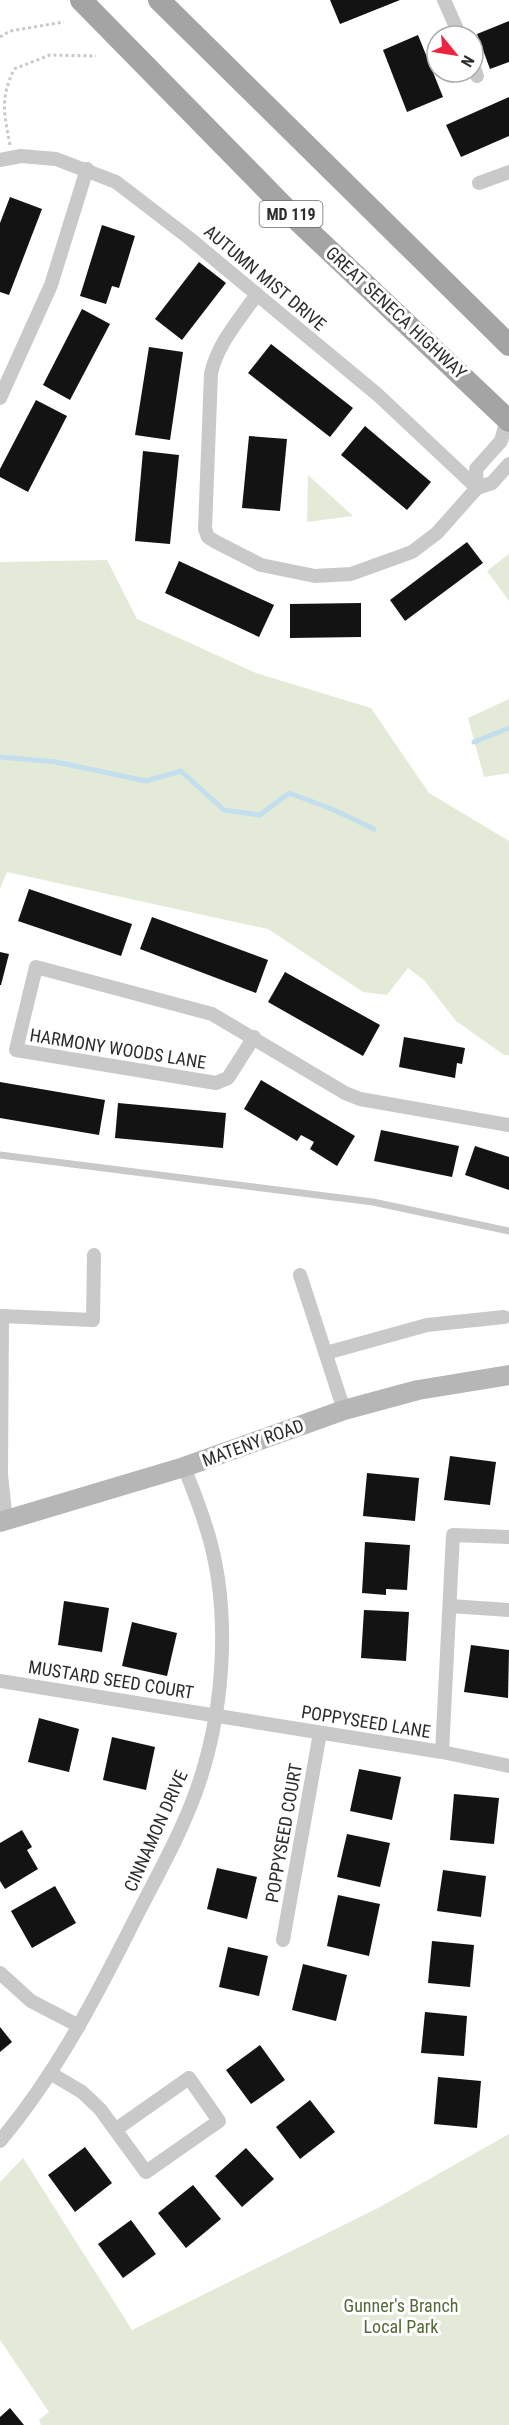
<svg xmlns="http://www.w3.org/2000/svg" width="509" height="2425" viewBox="0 0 509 2425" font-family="'Roboto Condensed',sans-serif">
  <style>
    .green { fill: #e3ebd8 }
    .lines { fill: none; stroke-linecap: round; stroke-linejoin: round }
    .stream { stroke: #c3deec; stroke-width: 5 }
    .building { fill: #131313 }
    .path { stroke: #c9c9c9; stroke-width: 3; stroke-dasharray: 3 3; stroke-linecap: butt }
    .lane { stroke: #c9c9c9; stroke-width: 7 }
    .street { stroke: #c9c9c9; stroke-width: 14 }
    .secondary { stroke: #b6b6b6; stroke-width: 20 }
    .primary { stroke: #a4a4a4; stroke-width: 22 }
    .labels { text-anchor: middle; stroke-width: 6; stroke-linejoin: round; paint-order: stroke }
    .shield { fill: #fff; stroke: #6b6b6b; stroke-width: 1.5 }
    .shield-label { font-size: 16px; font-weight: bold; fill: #2c2c2c }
    .street-label { font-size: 18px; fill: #2c2c2c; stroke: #fff }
    .park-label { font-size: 18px; fill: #526938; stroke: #fff }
  </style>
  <rect width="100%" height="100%" fill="#fff"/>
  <!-- green -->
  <g class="green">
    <path d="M 308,475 L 353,516 L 307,522 Z"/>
    <path d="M 509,554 L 509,601 L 487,571 Z"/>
    <path d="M 107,560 L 137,619 L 256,673 L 371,708 L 429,793 L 509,841 L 509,1055 L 504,1055 L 456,1021 L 424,980 L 408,968 L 387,995 L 363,992 L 268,929 L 7,872 L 0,889 L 0,562 Z"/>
    <path d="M 509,699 L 509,773 L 484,777 L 468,718 Z"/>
    <path d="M 509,2134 L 509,2425 L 41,2425 L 39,2420 L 49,2412 L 0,2340 L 0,2182 L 23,2158 L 132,2330 L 378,2208 Z"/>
  </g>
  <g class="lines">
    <!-- stream -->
    <g class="stream">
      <path d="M 474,742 L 509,728"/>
      <path d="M 0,757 L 56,762 L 146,781 L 181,771 L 224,810 L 260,815 L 289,793 L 332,809 L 374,829"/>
    </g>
  </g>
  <!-- building -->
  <g class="building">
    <path d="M 330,0 L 400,0 L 340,24 Z"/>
    <path d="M 509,21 L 509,62 L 490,69 L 477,34 Z"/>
    <path d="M 418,35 L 443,97 L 407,112 L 383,50 Z"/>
    <path d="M 509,97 L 509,136 L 461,157 L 446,125 Z"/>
    <path d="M 10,197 L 42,209 L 9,295 L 0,292 L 0,223 Z"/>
    <path d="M 102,225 L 135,236 L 119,288 L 112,286 L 106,304 L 80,296 Z"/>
    <path d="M 199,262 L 226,283 L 182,340 L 155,319 Z"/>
    <path d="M 82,309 L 110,324 L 70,400 L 43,385 Z"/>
    <path d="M 271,344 L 353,408 L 330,437 L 248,373 Z"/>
    <path d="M 149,347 L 183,352 L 170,440 L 135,435 Z"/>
    <path d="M 36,400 L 67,416 L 28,492 L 0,477 L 0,469 Z"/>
    <path d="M 365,426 L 431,482 L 407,510 L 341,455 Z"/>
    <path d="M 249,436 L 287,439 L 280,511 L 242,508 Z"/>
    <path d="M 143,451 L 179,455 L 170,544 L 135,541 Z"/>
    <path d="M 467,542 L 483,563 L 405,621 L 390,600 Z"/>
    <path d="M 179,561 L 274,605 L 259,637 L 165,593 Z"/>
    <path d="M 361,603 L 361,637 L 290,638 L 290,604 Z"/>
    <path d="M 29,889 L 132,924 L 121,956 L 18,921 Z"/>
    <path d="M 152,917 L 268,960 L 256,993 L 140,949 Z"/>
    <path d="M 0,952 L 9,954 L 1,985 L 0,985 Z"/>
    <path d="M 285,972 L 380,1025 L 363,1056 L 268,1002 Z"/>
    <path d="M 404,1037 L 465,1048 L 462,1064 L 457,1063 L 455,1078 L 399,1067 Z"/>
    <path d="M 261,1080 L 355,1136 L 337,1166 L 310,1149 L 314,1142 L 301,1135 L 297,1141 L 244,1109 Z"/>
    <path d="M 0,1082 L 105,1100 L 99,1135 L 0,1118 Z"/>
    <path d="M 118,1103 L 226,1113 L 223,1148 L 115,1138 Z"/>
    <path d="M 381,1130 L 459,1146 L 452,1177 L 374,1161 Z"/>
    <path d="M 475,1146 L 509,1157 L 509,1190 L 465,1175 Z"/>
    <path d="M 450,1456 L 496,1462 L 490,1505 L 444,1500 Z"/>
    <path d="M 367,1473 L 419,1478 L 415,1521 L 363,1516 Z"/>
    <path d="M 365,1542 L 410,1545 L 407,1590 L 386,1589 L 386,1595 L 362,1593 Z"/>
    <path d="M 64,1601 L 109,1608 L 102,1652 L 58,1645 Z"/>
    <path d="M 364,1610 L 409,1612 L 406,1661 L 361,1658 Z"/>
    <path d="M 132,1622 L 177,1633 L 167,1676 L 122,1666 Z"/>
    <path d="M 471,1645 L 509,1650 L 508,1698 L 464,1692 Z"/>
    <path d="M 39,1718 L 79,1729 L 69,1772 L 28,1762 Z"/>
    <path d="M 112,1737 L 155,1747 L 146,1790 L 103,1780 Z"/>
    <path d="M 359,1769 L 401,1777 L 392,1820 L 350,1811 Z"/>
    <path d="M 454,1794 L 499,1798 L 494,1844 L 450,1840 Z"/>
    <path d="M 22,1830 L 32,1847 L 27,1850 L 38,1869 L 5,1889 L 0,1881 L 0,1843 Z"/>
    <path d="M 347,1834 L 390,1843 L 380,1887 L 337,1877 Z"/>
    <path d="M 217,1868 L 257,1877 L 247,1919 L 207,1909 Z"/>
    <path d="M 443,1870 L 486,1876 L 481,1917 L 437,1911 Z"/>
    <path d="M 55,1886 L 76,1923 L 32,1948 L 11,1911 Z"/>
    <path d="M 338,1895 L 380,1904 L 369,1956 L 327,1946 Z"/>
    <path d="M 432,1941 L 474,1945 L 470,1987 L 428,1983 Z"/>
    <path d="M 228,1947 L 268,1956 L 259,1996 L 219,1987 Z"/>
    <path d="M 303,1964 L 347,1975 L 336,2021 L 292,2010 Z"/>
    <path d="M 425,2012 L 467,2016 L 464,2056 L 421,2053 Z"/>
    <path d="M 0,2027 L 12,2042 L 0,2052 Z"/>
    <path d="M 260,2045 L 285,2080 L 251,2104 L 226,2070 Z"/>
    <path d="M 438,2077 L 481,2081 L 477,2128 L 434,2124 Z"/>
    <path d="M 310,2100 L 335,2132 L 300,2159 L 276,2127 Z"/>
    <path d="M 85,2147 L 112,2183 L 75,2212 L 48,2175 Z"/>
    <path d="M 246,2148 L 274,2179 L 242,2207 L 215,2176 Z"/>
    <path d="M 193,2185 L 221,2219 L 186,2248 L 158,2213 Z"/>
    <path d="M 131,2220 L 156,2254 L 123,2278 L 98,2244 Z"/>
    <path d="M 10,2408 L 24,2425 L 0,2425 L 0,2417 Z"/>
  </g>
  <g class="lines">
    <!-- path -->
    <g class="path">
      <path d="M 0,37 L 10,31 L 64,22"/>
      <path d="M 10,145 C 4,112 0,100 14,69 L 50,55 L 96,56"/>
    </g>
    <!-- lane -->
    <path class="lane" d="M 0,1155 L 373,1202 L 509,1231"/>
    <!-- street -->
    <g class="street">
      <path d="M 444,0 L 460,36"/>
      <path d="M 473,66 L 477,76"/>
      <path d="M 0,160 L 21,156 L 56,159 L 116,182 L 189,238 L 378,395 L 477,488"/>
      <path d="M 479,183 L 509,172"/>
      <path d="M 257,294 C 240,319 217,344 211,374 L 205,529 L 208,537 L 216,542 L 261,565 L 315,576 L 351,574 L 412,552 L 437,533 L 477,488 L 492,483 L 509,464"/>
      <path d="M 0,398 L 51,285 L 87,169"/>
      <path d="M 477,488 L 476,469 L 501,441 L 507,419"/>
      <path d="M 254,1037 L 228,1078 L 216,1083 L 16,1050 L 36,967 L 212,1014 L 345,1093 L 360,1099 L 509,1125"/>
      <path d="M 300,1275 L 344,1410"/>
      <path d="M 326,1353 L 427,1325 L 504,1317"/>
      <path d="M 6,1521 L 1,1475 L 2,1316 L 93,1320 L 94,1255"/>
      <path d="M 450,1606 L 509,1610"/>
      <path d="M 0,1681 L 442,1752 L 509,1766"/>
      <path d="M 442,1752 L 453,1535 L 509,1537"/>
      <path d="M 283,1940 L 320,1733"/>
      <path d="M 0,1973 L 31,2001 L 79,2026"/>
      <path d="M 50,2073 L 82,2092 L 100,2109 L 146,2172 L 219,2121 L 189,2078 L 115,2130"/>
      <path d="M 0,2141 C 53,2078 91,2006 128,1933 C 153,1882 184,1831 201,1777 C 225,1701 231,1604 206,1527 C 200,1507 192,1487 184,1467"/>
    </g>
    <!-- secondary -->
    <path class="secondary" d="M 0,1522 L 184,1467 L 344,1410 L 418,1390 L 509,1375"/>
    <!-- primary -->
    <g class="primary">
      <path d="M 81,0 L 294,217 L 509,421"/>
      <path d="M 159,0 L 509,345"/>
    </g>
  </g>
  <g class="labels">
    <!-- shield labels -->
    <rect class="shield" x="259.5" y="201" width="63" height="26" rx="4.5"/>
    <g class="shield-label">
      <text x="291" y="220">MD 119</text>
    </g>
    <!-- street labels -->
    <g class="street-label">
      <text transform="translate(265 278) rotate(40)" y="6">AUTUMN MIST DRIVE</text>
      <text transform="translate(396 313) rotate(43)" y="6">GREAT SENECA HIGHWAY</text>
      <text transform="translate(118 1049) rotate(9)" y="6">HARMONY WOODS LANE</text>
      <text transform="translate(253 1443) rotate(-20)" y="6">MATENY ROAD</text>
      <text transform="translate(111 1680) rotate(9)" y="6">MUSTARD SEED COURT</text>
      <text transform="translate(366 1722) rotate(9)" y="6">POPPYSEED LANE</text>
      <text transform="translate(156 1831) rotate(-66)" y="6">CINNAMON DRIVE</text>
      <text transform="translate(284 1833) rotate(-80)" y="6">POPPYSEED COURT</text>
    </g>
    <!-- park labels -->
    <g class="park-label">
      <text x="401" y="2312">Gunner's Branch<tspan x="401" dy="21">Local Park</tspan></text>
    </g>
  </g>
  <!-- north arrow -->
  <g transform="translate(455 54) rotate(120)"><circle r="28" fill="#ffffff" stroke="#ababab" stroke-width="1.5"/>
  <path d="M0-4.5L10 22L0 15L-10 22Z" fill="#ee233d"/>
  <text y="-9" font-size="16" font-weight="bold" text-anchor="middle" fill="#2c2c2c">N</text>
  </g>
</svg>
